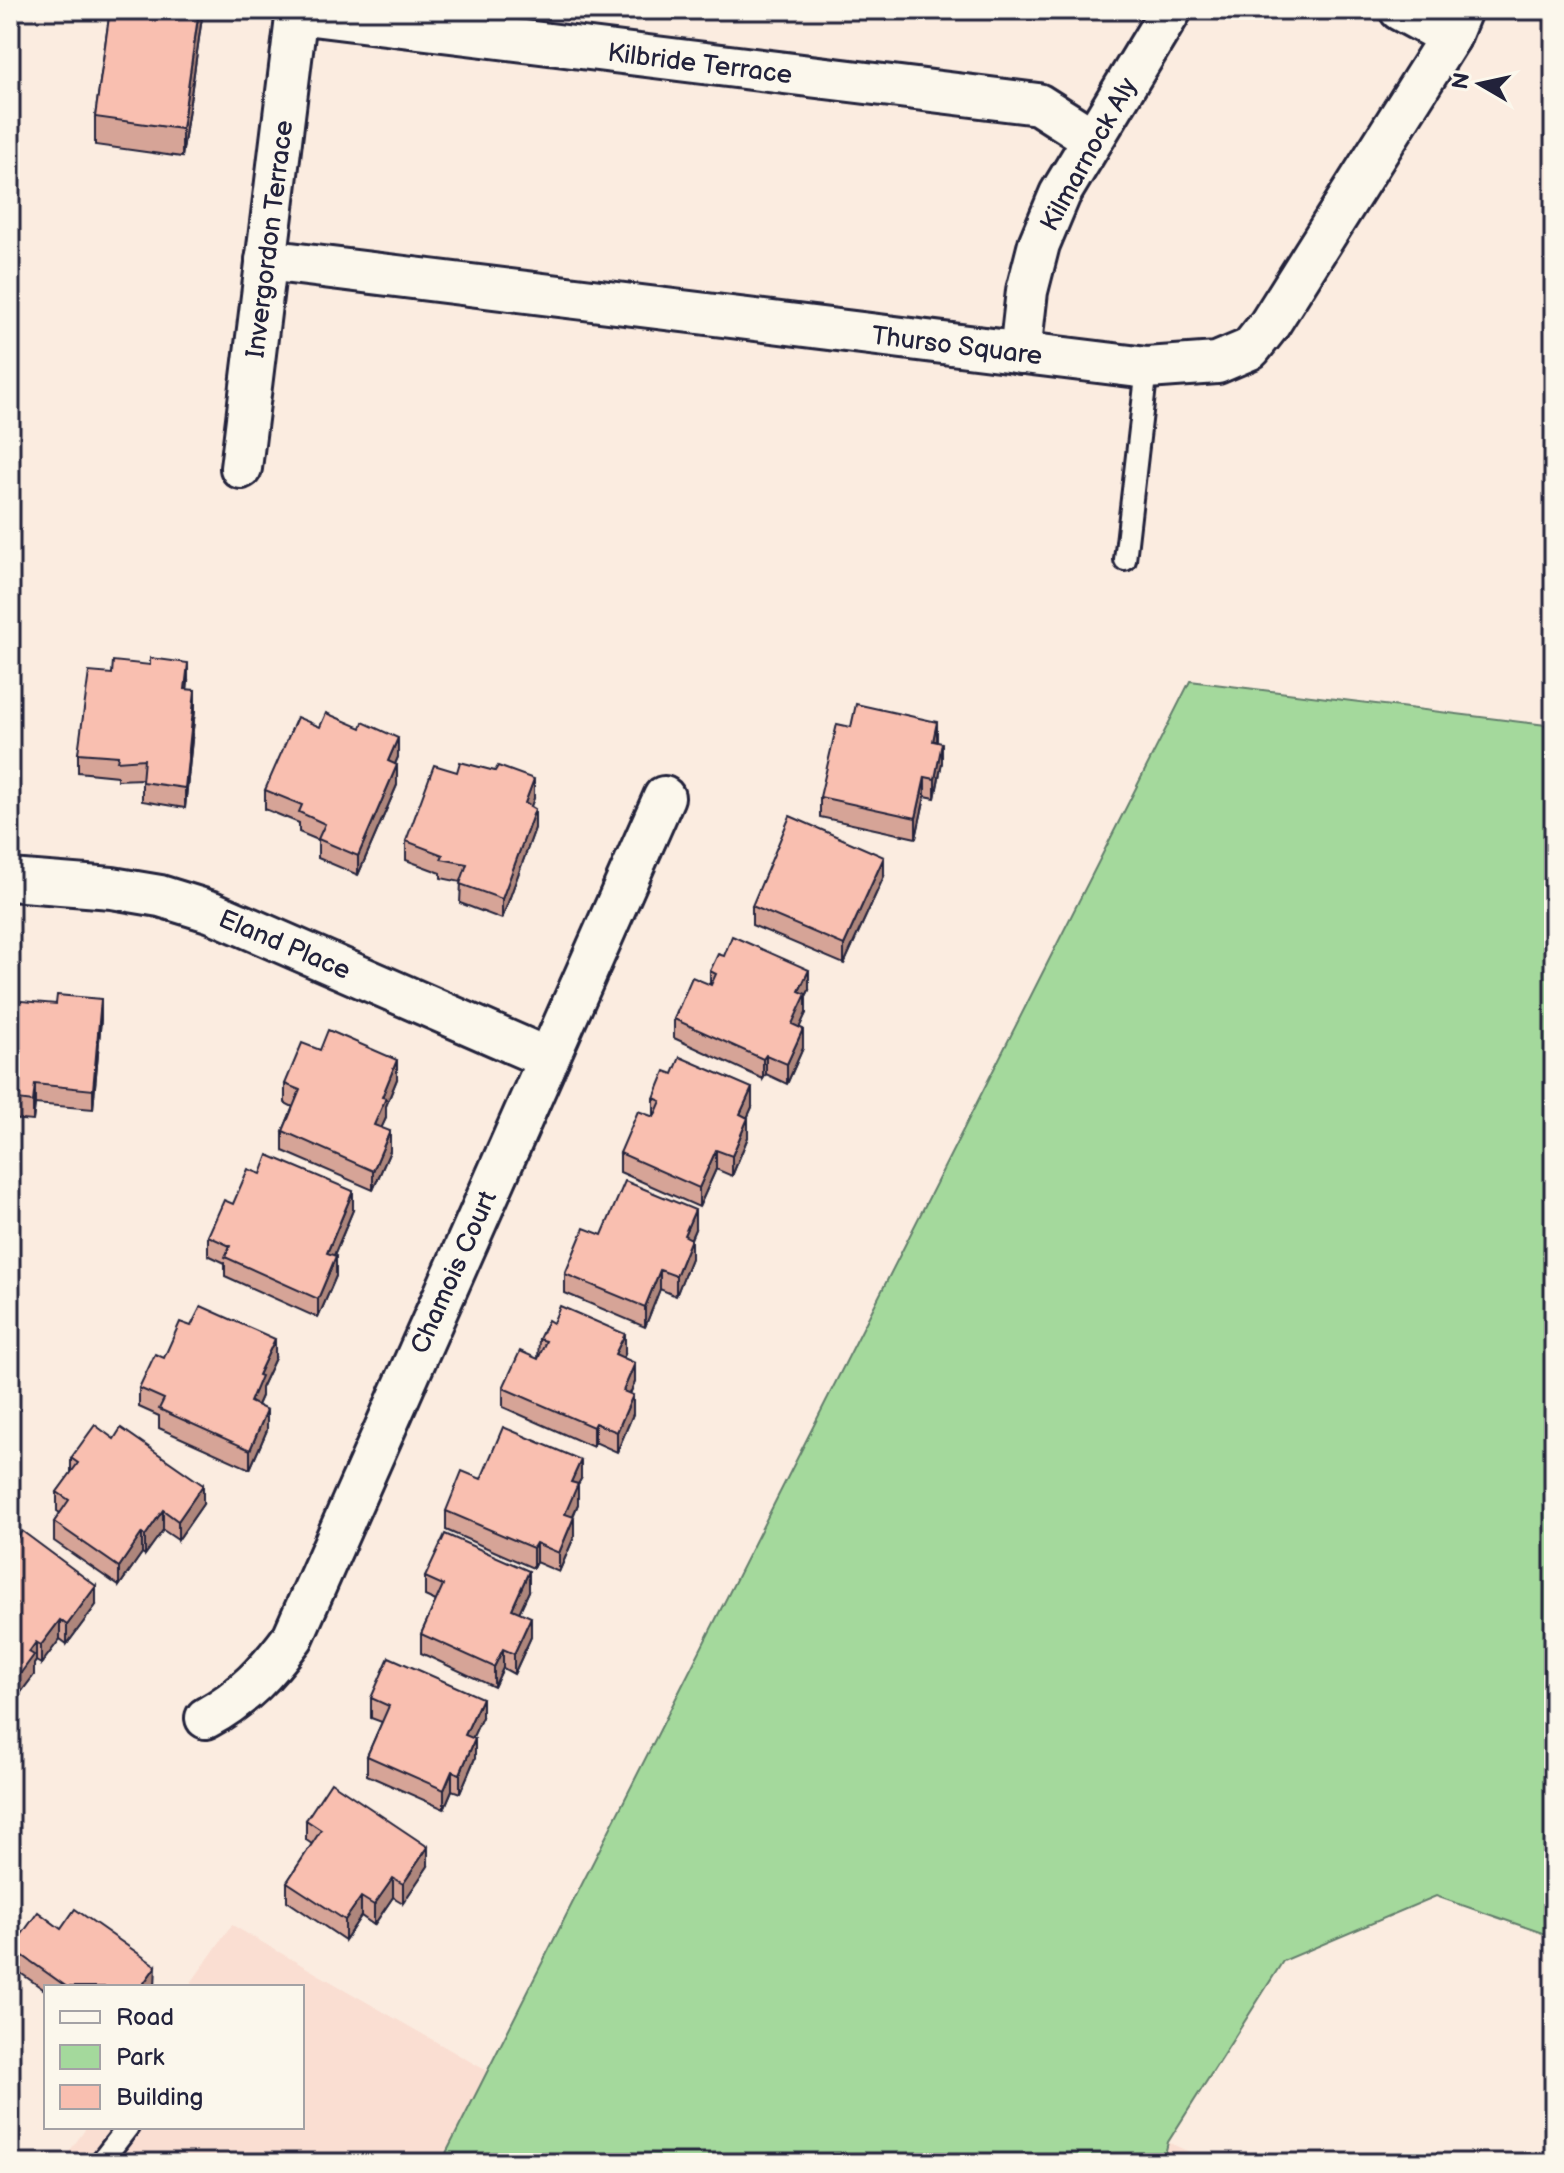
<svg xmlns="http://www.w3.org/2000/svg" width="1564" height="2173" viewBox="0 0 1564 2173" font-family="'Balsamiq Sans',sans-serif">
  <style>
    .built { fill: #faded2 }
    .green { fill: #a4d99c; stroke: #637e6c; stroke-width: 2 }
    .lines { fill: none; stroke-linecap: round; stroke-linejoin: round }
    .service-casing { stroke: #22223b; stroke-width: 26 }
    .minor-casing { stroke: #22223b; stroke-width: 46 }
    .service { stroke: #fbf7ec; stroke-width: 20 }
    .minor { stroke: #fbf7ec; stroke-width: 40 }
    .wall { fill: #d6a497; stroke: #22223b; stroke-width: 2 }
    .shaded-wall { fill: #ae867b; stroke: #22223b; stroke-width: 2 }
    .building { fill: #f9bfb0; stroke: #22223b; stroke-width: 2 }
    .labels { text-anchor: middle; stroke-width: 7; stroke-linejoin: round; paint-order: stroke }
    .street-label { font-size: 26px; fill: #22223b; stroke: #fbf7ec }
  </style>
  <rect width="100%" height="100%" fill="#fbece0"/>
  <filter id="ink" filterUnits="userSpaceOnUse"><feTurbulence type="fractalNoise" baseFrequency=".0125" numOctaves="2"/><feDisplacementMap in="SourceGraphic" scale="16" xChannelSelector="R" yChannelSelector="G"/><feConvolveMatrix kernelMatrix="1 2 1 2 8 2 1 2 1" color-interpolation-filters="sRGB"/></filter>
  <g filter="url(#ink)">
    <!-- built -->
    <g class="built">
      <path d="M 232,1925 L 487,2071 L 441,2163 L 61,2163 L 87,2127 L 302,2127 L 302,1987 L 188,1987 Z"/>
      <path d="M 1168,2142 L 1212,2163 L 1163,2163 Z"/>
    </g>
    <!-- green -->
    <path class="green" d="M 1190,681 L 1554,726 L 1554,1937 L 1436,1896 L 1283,1961 L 1168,2142 L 1163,2163 L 441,2163 Z"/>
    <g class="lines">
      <defs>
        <g id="service">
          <path d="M 1125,560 L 1147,368"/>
          <path d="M 100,2163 L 128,2127"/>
        </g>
        <g id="minor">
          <path d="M 1400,10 L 1450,37"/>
          <path d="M 296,13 L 1038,104 L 1093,139"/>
          <path d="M 266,260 L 1147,368 L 1217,363 L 1250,349 L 1269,325 L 1450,37 L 1461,10"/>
          <path d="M 1020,353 L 1027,291 L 1039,244 L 1060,194 L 1171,10"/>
          <path d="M 241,468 L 297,10"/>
          <path d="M 10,880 L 112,888 L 160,896 L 212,912 L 547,1058"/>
          <path d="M 206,1718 C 243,1698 268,1671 293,1637 L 664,797"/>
        </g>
      </defs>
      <!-- service casing -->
      <use href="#service" class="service-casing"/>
      <!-- minor casing -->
      <use href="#minor" class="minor-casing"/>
      <!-- service -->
      <use href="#service" class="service"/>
      <!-- minor -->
      <use href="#minor" class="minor"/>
    </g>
    <!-- wall -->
    <g class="wall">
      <path d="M 110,10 L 203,10 L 182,157 L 95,145 L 95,117 Z"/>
      <path d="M 188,682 L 187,689 L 195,710 L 185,808 L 142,801 L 142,779 L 117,780 L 117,776 L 78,772 L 78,753 Z"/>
      <path d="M 320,727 L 361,728 L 398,757 L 395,764 L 397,785 L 358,875 L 318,858 L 318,840 L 299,832 L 299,823 L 265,809 L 265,790 Z"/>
      <path d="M 936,742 L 942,762 L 935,798 L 925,796 L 916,838 L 820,817 L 820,797 Z"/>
      <path d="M 495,771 L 534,798 L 531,806 L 535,828 L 502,919 L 460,903 L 461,882 L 441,878 L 441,873 L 406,860 L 406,841 L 457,772 Z"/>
      <path d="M 884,876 L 844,964 L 752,925 L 752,906 Z"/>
      <path d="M 710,971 L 809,990 L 806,996 L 806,1013 L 799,1027 L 803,1048 L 787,1084 L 766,1074 L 763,1079 L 674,1038 L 674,1019 L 710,985 Z"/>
      <path d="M 10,1000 L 101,1019 L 93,1109 L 35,1104 L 33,1121 L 10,1119 Z"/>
      <path d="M 320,1050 L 397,1079 L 386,1106 L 386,1118 L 381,1128 L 390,1151 L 373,1190 L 283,1151 L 283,1131 L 293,1107 L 285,1103 L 285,1084 Z"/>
      <path d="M 654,1098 L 752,1107 L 747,1118 L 748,1137 L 732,1176 L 716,1169 L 699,1207 L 620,1172 L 620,1153 L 654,1117 Z"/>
      <path d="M 233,1204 L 353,1210 L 334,1256 L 336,1276 L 318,1318 L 225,1276 L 225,1263 L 208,1255 L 208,1236 Z"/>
      <path d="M 695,1229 L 691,1239 L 691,1258 L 676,1296 L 660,1289 L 645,1327 L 565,1293 L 565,1274 L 602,1235 Z"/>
      <path d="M 539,1339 L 625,1354 L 623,1358 L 635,1382 L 630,1394 L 633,1414 L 617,1452 L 595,1442 L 593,1447 L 503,1407 L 503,1388 L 538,1359 Z"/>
      <path d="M 275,1358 L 261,1388 L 261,1396 L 257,1405 L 267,1430 L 250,1469 L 159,1428 L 159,1416 L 139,1407 L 139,1388 Z"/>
      <path d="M 71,1458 L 203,1504 L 178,1540 L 163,1530 L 145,1555 L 142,1553 L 119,1586 L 54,1541 L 54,1522 L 60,1513 L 57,1511 L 57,1492 L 71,1473 Z"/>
      <path d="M 481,1479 L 581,1479 L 578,1484 L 578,1504 L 573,1517 L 574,1537 L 559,1572 L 536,1562 L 533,1568 L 446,1530 L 446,1511 Z"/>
      <path d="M 10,1548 L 96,1605 L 67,1644 L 60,1639 L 41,1664 L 36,1661 L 34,1664 L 34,1675 L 12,1704 L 10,1702 Z"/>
      <path d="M 425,1577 L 529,1591 L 519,1612 L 531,1637 L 514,1674 L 503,1668 L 494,1687 L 421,1653 L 421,1634 L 436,1601 L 425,1596 Z"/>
      <path d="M 371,1698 L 482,1717 L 472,1738 L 475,1758 L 460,1793 L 452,1790 L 444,1809 L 367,1775 L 367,1756 L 382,1722 L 371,1718 Z"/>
      <path d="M 306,1820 L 428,1866 L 403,1903 L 393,1897 L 374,1925 L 361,1916 L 345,1940 L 287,1901 L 287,1882 L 312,1844 L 306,1840 Z"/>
      <path d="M 61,1929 L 156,1986 L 155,1987 L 46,1987 L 46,1991 L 12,1967 L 12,1948 Z"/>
    </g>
    <!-- shaded-wall -->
    <g class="shaded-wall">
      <path d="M 199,10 L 203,10 L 182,157 L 182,129 Z"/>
      <path d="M 188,663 L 188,682 L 185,708 L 185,689 Z"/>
      <path d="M 195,690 L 195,710 L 185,808 L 185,788 Z"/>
      <path d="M 937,722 L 937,741 L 933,741 Z"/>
      <path d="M 398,738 L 398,757 L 388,780 L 388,761 Z"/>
      <path d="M 942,743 L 942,762 L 935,798 L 935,779 Z"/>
      <path d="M 397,765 L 397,785 L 358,875 L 358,856 Z"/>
      <path d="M 925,777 L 925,796 L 916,838 L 916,818 Z"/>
      <path d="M 534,779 L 534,798 L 525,822 L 525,803 Z"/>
      <path d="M 535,809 L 535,828 L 502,919 L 502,899 Z"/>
      <path d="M 884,857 L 884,876 L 844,964 L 844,945 Z"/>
      <path d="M 809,970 L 809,990 L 806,996 L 806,1013 L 792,1044 L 792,1024 L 799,991 Z"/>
      <path d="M 101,999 L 101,1019 L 93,1109 L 93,1090 Z"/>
      <path d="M 803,1029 L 803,1048 L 787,1084 L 787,1064 Z"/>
      <path d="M 766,1055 L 766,1074 L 763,1079 L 763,1059 Z"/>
      <path d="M 397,1060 L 397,1079 L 386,1106 L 386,1118 L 374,1144 L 374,1125 L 382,1097 Z"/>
      <path d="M 35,1084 L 35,1104 L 33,1121 L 33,1102 Z"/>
      <path d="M 752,1088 L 752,1107 L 740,1134 L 740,1114 Z"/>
      <path d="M 748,1118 L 748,1137 L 732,1176 L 732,1156 Z"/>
      <path d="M 390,1131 L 390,1151 L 373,1190 L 373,1171 Z"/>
      <path d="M 716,1150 L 716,1169 L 699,1207 L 699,1188 Z"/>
      <path d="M 353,1191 L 353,1210 L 327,1272 L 327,1253 Z"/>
      <path d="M 695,1210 L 695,1229 L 684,1254 L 684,1235 Z"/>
      <path d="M 691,1239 L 691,1258 L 676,1296 L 676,1276 Z"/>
      <path d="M 336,1256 L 336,1276 L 318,1318 L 318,1299 Z"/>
      <path d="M 660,1270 L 660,1289 L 645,1327 L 645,1307 Z"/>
      <path d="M 625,1334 L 625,1354 L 615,1374 L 615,1354 Z"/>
      <path d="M 275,1339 L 275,1358 L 261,1388 L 261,1396 L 250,1421 L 250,1402 L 258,1375 Z"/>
      <path d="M 635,1363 L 635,1382 L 623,1410 L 623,1391 Z"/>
      <path d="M 633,1395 L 633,1414 L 617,1452 L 617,1432 Z"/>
      <path d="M 267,1410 L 267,1430 L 250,1469 L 250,1450 Z"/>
      <path d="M 595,1423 L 595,1442 L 593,1447 L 593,1427 Z"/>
      <path d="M 581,1460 L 581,1479 L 578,1484 L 578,1504 L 565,1533 L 565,1514 L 571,1482 Z"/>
      <path d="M 203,1485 L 203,1504 L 178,1540 L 178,1521 Z"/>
      <path d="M 163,1510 L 163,1530 L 145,1555 L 145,1536 Z"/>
      <path d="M 574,1517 L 574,1537 L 559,1572 L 559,1553 Z"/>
      <path d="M 142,1533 L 142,1553 L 119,1586 L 119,1567 Z"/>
      <path d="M 536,1543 L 536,1562 L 533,1568 L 533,1548 Z"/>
      <path d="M 529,1571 L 529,1591 L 512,1628 L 512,1609 Z"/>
      <path d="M 96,1586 L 96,1605 L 67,1644 L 67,1625 Z"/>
      <path d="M 531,1617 L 531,1637 L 514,1674 L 514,1654 Z"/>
      <path d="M 60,1620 L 60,1639 L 41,1664 L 41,1645 Z"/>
      <path d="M 36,1642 L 36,1661 L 34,1664 L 34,1675 L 12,1704 L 12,1685 L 29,1652 Z"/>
      <path d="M 503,1649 L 503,1668 L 494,1687 L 494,1667 Z"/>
      <path d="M 482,1698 L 482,1717 L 465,1754 L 465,1735 Z"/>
      <path d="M 475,1739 L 475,1758 L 460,1793 L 460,1774 Z"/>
      <path d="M 452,1771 L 452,1790 L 444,1809 L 444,1790 Z"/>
      <path d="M 428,1847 L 428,1866 L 403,1903 L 403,1884 Z"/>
      <path d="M 393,1878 L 393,1897 L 374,1925 L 374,1905 Z"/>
      <path d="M 361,1897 L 361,1916 L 345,1940 L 345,1920 Z"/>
      <path d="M 156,1966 L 155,1987 L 141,1987 Z"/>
    </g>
    <!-- building -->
    <g class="building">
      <path d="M 110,10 L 199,10 L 182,129 L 95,117 Z"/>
      <path d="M 150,658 L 188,663 L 185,689 L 195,690 L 185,788 L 142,782 L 144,759 L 117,761 L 118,756 L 78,753 L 89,672 L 112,674 L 113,661 L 150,665 Z"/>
      <path d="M 856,704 L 937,722 L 933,741 L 942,743 L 935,779 L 925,777 L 916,818 L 820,797 L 837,724 L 851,727 Z"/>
      <path d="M 326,713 L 361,728 L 363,722 L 398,738 L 388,761 L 397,765 L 358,856 L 318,839 L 325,824 L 299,812 L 302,805 L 265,790 L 297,717 L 320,727 Z"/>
      <path d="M 460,762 L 495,771 L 498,766 L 534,779 L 525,803 L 535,809 L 502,899 L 460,884 L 467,864 L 441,859 L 443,855 L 406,841 L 434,765 L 457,772 Z"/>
      <path d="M 790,816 L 884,857 L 844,945 L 752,906 Z"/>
      <path d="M 732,936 L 809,970 L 799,991 L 806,994 L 792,1024 L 803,1029 L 787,1064 L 766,1055 L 763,1059 L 674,1019 L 692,977 L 711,985 L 716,974 L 710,971 L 718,954 L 724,956 Z"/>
      <path d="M 57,995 L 101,999 L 93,1090 L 35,1084 L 33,1102 L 10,1099 L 10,1000 L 56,1004 Z"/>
      <path d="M 328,1030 L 397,1060 L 382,1097 L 386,1098 L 374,1125 L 390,1131 L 373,1171 L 283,1131 L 300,1090 L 285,1084 L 302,1043 L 320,1050 Z"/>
      <path d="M 680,1057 L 752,1088 L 740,1114 L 748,1118 L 732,1156 L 716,1150 L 699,1188 L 620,1153 L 638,1111 L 654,1117 L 661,1101 L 654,1098 L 665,1071 L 673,1074 Z"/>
      <path d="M 268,1155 L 353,1191 L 327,1253 L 336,1256 L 318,1299 L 225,1257 L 230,1246 L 208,1236 L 224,1200 L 233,1204 L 248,1169 L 261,1174 Z"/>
      <path d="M 625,1181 L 695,1210 L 684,1235 L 691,1239 L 676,1276 L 660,1270 L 645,1307 L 565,1274 L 584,1228 L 602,1235 Z"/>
      <path d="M 201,1306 L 275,1339 L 258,1375 L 261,1376 L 250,1402 L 267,1410 L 250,1450 L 159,1409 L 164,1399 L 139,1388 L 155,1354 L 164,1358 L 180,1322 L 191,1326 Z"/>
      <path d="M 560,1306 L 625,1334 L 615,1354 L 635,1363 L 623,1391 L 633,1395 L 617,1432 L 595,1423 L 593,1427 L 503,1388 L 520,1351 L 538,1359 L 546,1341 L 539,1339 L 548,1320 L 553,1323 Z"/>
      <path d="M 95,1425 L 114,1439 L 121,1428 L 203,1485 L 178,1521 L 163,1510 L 145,1536 L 142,1533 L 119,1567 L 54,1522 L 69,1500 L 57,1492 L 78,1463 L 71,1458 Z"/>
      <path d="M 503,1427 L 581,1460 L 571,1482 L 578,1484 L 565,1514 L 574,1517 L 559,1553 L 536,1543 L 533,1548 L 446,1511 L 462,1471 L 481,1479 Z"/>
      <path d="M 22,1531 L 96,1586 L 67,1625 L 60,1620 L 41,1645 L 36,1642 L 29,1652 L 34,1655 L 12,1685 L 10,1683 L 10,1548 Z"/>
      <path d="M 445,1534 L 529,1571 L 512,1609 L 531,1617 L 514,1654 L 503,1649 L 494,1667 L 421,1634 L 443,1585 L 425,1577 Z"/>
      <path d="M 389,1657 L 482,1698 L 465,1735 L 475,1739 L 460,1774 L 452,1771 L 444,1790 L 367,1756 L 389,1706 L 371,1698 Z"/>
      <path d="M 331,1782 L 428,1847 L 403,1884 L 393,1878 L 374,1905 L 361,1897 L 345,1920 L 287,1882 L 321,1830 L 306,1820 Z"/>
      <path d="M 75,1909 L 156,1966 L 141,1987 L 67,1987 L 12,1948 L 38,1912 L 61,1929 Z"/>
    </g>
  </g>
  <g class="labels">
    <!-- street labels -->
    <g class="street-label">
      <text transform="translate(700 63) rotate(7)" y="9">Kilbride Terrace</text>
      <text transform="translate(1088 154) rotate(-61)" y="9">Kilmarnock Aly</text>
      <text transform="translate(269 239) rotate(-83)" y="9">Invergordon Terrace</text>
      <text transform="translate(957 345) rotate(7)" y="9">Thurso Square</text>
      <text transform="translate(285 944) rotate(23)" y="9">Eland Place</text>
      <text transform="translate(453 1272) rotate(-66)" y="9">Chamois Court</text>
    </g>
  </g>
  <!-- margin -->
  <rect width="1564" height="2173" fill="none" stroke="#fbf7ec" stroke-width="40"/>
  <rect x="20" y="20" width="1524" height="2133" fill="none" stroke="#22223b" stroke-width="3" filter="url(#ink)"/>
  <!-- legend -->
  <rect x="44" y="1985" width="260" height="144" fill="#fbf7ec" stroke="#a4a2a5" stroke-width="2"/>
  <rect x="60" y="2011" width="40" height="12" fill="#fbf7ec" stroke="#a4a2a5" stroke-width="2"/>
  <text x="116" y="2025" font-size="24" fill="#22223b">Road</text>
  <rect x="60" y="2045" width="40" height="24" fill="#a4d99c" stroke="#a4a2a5" stroke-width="2"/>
  <text x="116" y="2065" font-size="24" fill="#22223b">Park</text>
  <rect x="60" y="2085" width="40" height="24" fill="#f9bfb0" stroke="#a4a2a5" stroke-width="2"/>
  <text x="116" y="2105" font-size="24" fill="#22223b">Building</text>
  <!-- north arrow -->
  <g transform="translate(1480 84) rotate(279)" stroke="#fbf7ec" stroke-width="6" paint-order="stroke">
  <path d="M0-6L14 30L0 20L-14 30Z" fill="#22223b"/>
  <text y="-12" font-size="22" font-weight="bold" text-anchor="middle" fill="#22223b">N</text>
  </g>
</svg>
